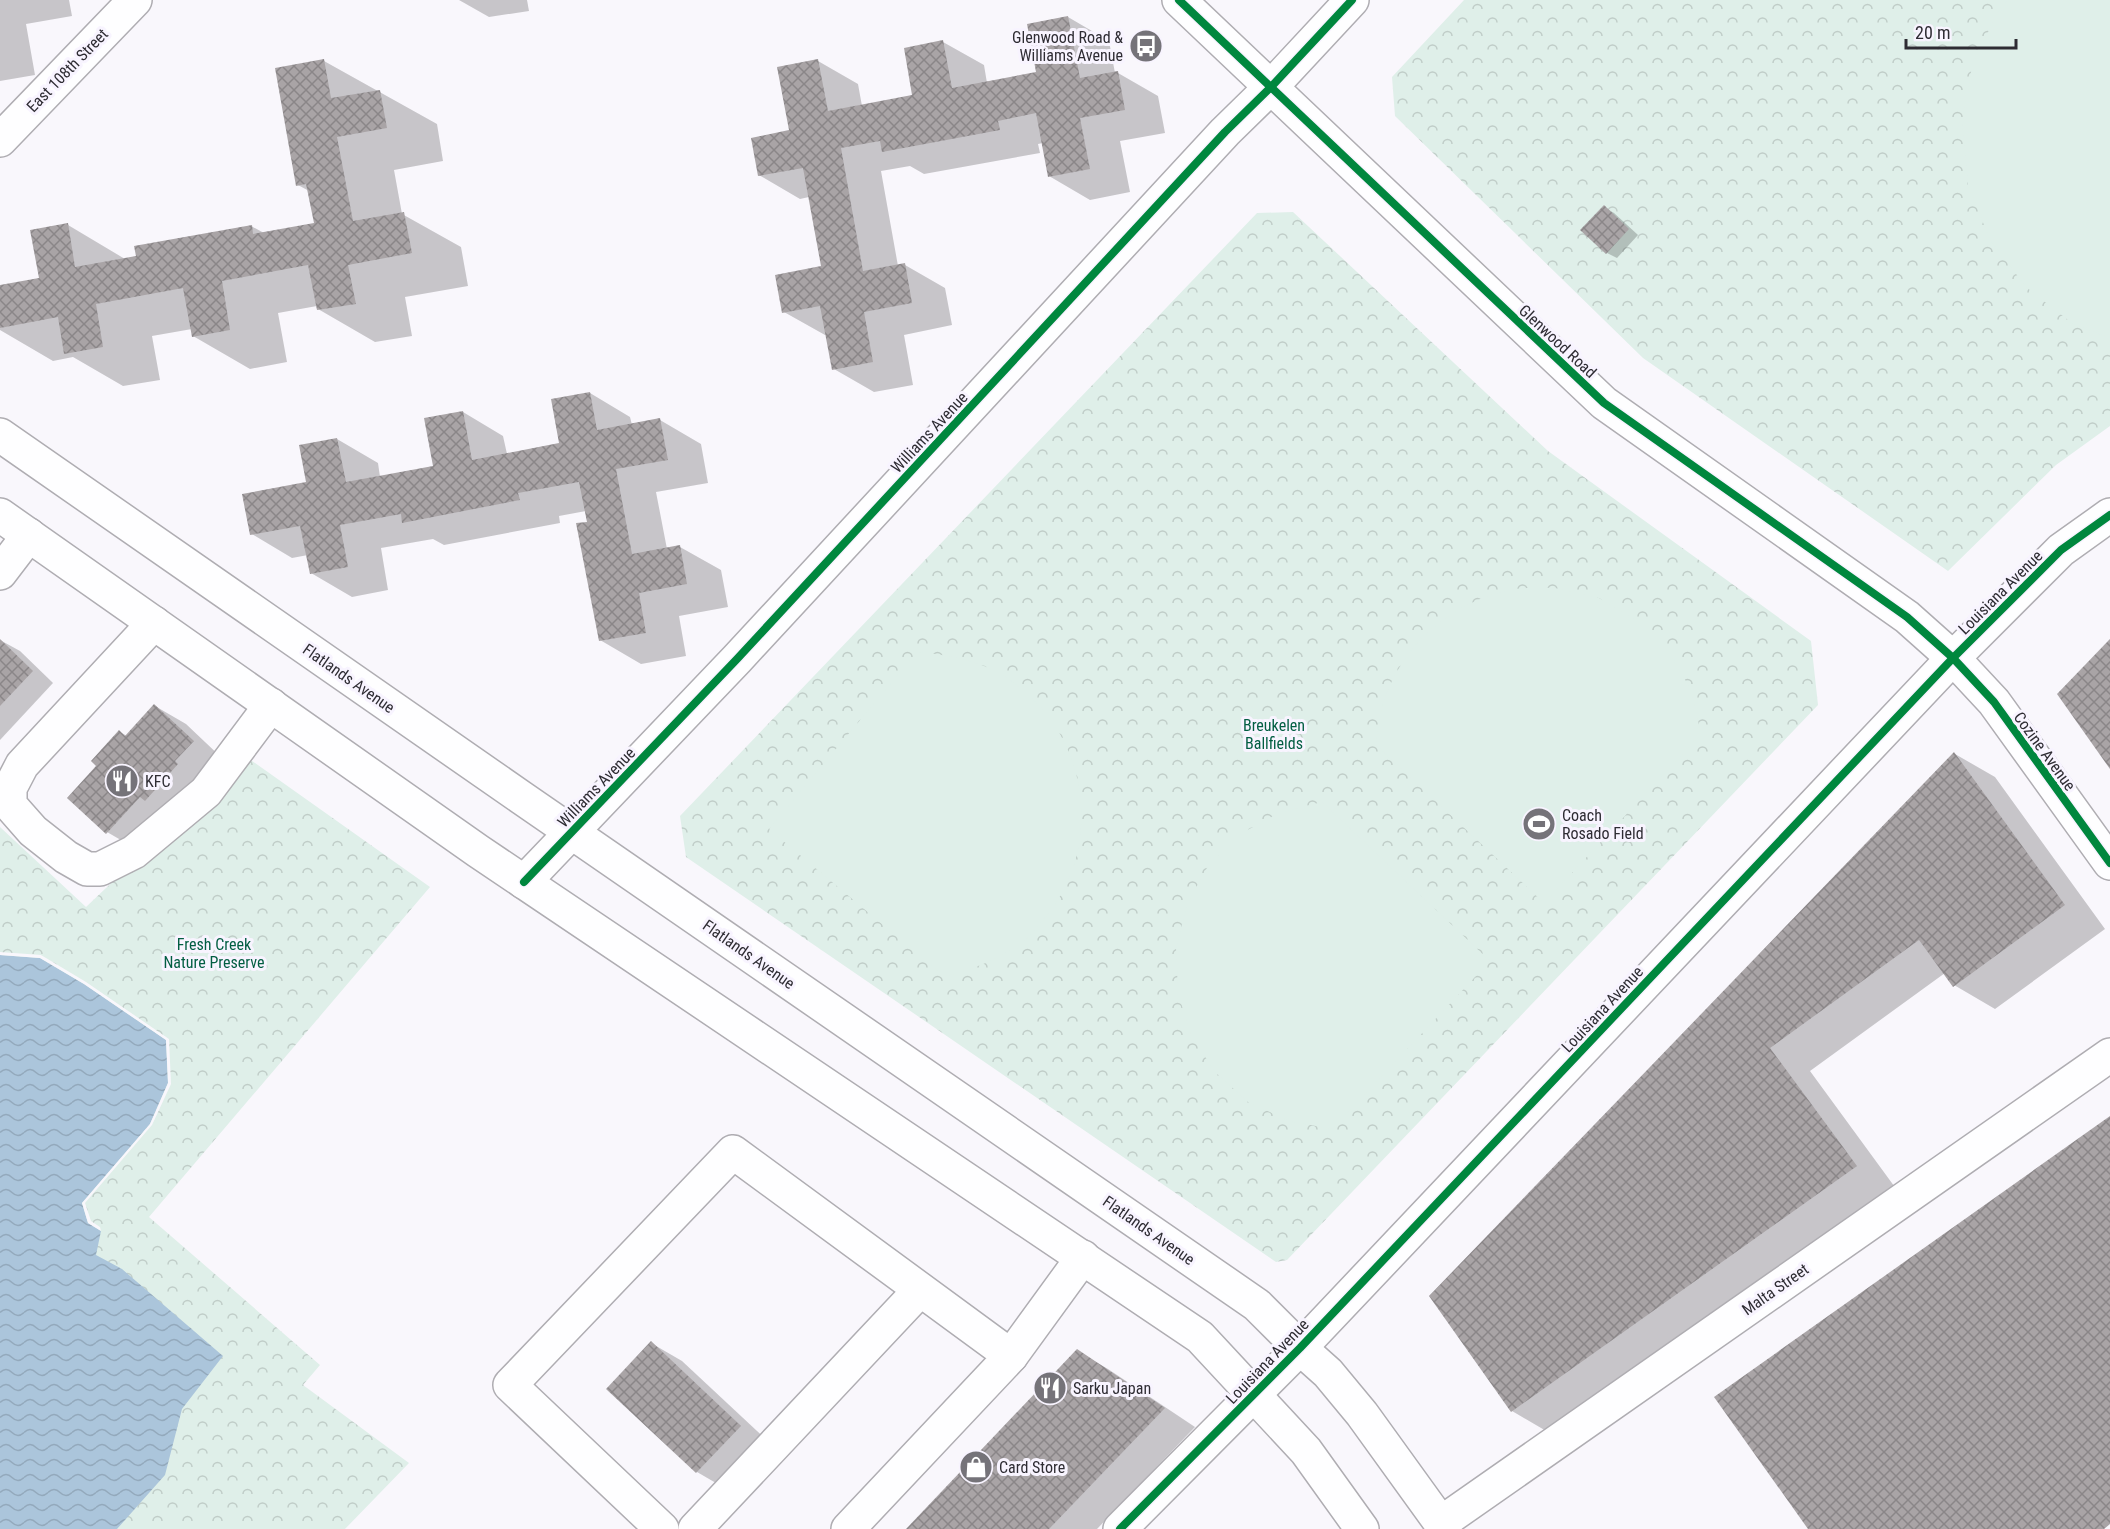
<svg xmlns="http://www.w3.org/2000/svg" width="2110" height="1529" viewBox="0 0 2110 1529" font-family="'Roboto Condensed',sans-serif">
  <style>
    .park { fill: url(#park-crowns) }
    .pitch { fill: #dfefe9 }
    .water { fill: url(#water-waves) }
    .pier { fill: #f9f7fc }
    .shadow { fill: #0003 }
    .building { fill: url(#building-cross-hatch) }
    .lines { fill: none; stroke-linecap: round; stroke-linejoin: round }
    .minor-casing { stroke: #afadb2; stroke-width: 36 }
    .major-casing { stroke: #afadb2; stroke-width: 36 }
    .minor { stroke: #fefeff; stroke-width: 33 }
    .major { stroke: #fefeff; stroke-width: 33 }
    .cycleway-casing { stroke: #f8f4ff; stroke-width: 11 }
    .cycleway { stroke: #00873e; stroke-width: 8 }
    .labels { text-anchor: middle; stroke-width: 6; stroke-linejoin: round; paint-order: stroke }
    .poi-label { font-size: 16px; fill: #2e2c33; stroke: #f8f4ff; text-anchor: start }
    .street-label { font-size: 16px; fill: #2e2c33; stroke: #f8f4ff }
    .park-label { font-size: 16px; fill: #025e42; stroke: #f8f4ff }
  </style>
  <defs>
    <pattern id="park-crowns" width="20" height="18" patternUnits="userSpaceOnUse" patternTransform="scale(1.5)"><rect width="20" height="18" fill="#dfefe9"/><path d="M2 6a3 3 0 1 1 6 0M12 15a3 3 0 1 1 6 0" fill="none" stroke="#c0cdc8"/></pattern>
    <pattern id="water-waves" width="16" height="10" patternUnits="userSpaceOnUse" patternTransform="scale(1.5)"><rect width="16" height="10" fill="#abc5db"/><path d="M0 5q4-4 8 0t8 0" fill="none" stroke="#93a9bc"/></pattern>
    <pattern id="building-cross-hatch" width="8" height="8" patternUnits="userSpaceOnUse" patternTransform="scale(1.5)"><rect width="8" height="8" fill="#a9a4a6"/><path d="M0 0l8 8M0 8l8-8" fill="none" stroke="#8a8688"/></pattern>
  </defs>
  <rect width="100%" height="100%" fill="#f9f7fc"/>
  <!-- park -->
  <g class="park">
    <path d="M 1464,0 L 2110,0 L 2110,426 L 2056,465 L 1948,571 L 1643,358 L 1395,116 L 1392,77 Z"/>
    <path d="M 1293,212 L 1548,451 L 1811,641 L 1818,705 L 1287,1260 L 1276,1262 L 686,857 L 680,816 L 1257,213 Z"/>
    <path d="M 245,756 L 430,887 L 149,1217 L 320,1365 L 303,1385 L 409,1463 L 345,1529 L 88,1529 L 85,1272 L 0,977 L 0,827 L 86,907 Z"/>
  </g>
  <!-- pitch -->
  <g class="pitch">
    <path d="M 2008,0 L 2110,0 L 2110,338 L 2073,324 L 2026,287 L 1990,240 L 1968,185 L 1962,125 L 1972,66 L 1997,13 Z"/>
    <path d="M 1555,588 L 1599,598 L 1637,620 L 1669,652 L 1691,690 L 1701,734 L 1544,903 L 1376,745 C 1378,731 1379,714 1384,700 C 1404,643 1451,603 1509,590 C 1523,587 1540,588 1555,588 Z"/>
    <path d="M 917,652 C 948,655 971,659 1000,673 C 1008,677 1015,684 1022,690 C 1092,744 1102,855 1042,921 C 1036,928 1031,936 1024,941 C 999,960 975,968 945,977 L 769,829 Z"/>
    <path d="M 1322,802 L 1490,961 L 1332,1129 L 1289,1121 L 1248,1102 L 1215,1072 L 1191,1035 L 1178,993 L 1176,948 L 1187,904 L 1208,866 L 1240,834 L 1279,813 Z"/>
  </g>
  <!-- water -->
  <path class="water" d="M 0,955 L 40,958 L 84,984 L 166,1040 L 168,1083 L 150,1124 L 82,1203 L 88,1223 L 101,1231 L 96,1255 L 122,1269 L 223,1356 L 182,1409 L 165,1475 L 117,1529 L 0,1529 Z"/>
  <!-- pier -->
  <path class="pier" d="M 0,952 L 41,955 L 86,982 L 169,1039 L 171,1084 L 152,1125 L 85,1203 L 91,1221 L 100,1227 L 101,1231 L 88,1223 L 82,1203 L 150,1124 L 168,1083 L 166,1040 L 84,984 L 40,958 L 0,955 Z"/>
  <!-- shadow -->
  <g class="shadow">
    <path d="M 0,0 L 69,0 L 72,16 L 26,24 L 35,75 L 0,81 Z"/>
    <path d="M 459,0 L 527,0 L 529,11 L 489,17 Z"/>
    <path d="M 1068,17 L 1109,41 L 1115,73 L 1118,73 L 1158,96 L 1165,133 L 1120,141 L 1130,192 L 1090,200 L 1049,176 L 1043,143 L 1038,144 L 1040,153 L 924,174 L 910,166 L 881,171 L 898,266 L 905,265 L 945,288 L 952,325 L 904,335 L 913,385 L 874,392 L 834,369 L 827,335 L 825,335 L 784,312 L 823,267 L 809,197 L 800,199 L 759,175 L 791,132 L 818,61 L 858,84 L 862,106 L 914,97 L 943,42 L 984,65 L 987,83 L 1038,73 Z"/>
    <path d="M 324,61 L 437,124 L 443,161 L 394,170 L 402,214 L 461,247 L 468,286 L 405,297 L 412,336 L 375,342 L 318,309 L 317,306 L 278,313 L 287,362 L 250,369 L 193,336 L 192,329 L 152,336 L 160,380 L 123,386 L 73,357 L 53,361 L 0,330 L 0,287 L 41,280 L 68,225 L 125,259 L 251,226 L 264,233 L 315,224 L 309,191 L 298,185 Z"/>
    <path d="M 1604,207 L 1614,213 L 1638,235 L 1617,258 L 1607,253 Z"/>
    <path d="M 590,393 L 630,417 L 632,425 L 660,420 L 701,444 L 708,483 L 656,492 L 667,549 L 680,547 L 721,570 L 728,607 L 679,616 L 686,656 L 641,664 L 600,640 L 586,511 L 559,516 L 560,523 L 444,545 L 433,539 L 381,548 L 388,590 L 352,597 L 311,573 L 308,555 L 292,558 L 252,534 L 308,483 L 337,439 L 378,463 L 380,477 L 435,467 L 463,412 L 503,436 L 507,454 L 561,444 Z"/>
    <path d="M 0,640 L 20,651 L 53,683 L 0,740 Z"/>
    <path d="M 155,706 L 186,724 L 224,760 L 138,850 L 107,832 L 98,766 L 120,732 L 127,736 Z"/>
    <path d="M 1955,754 L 1995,777 L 2105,929 L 1995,1009 L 1954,985 L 1945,973 L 1810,1071 L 1897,1190 L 1553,1435 L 1512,1411 L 1431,1296 Z"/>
    <path d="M 651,1343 L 682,1361 L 771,1444 L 728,1490 L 697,1472 Z"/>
    <path d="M 1077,1351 L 1108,1369 L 1195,1427 L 1097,1529 L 908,1529 Z"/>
  </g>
  <!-- building -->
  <g class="building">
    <path d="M 1068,16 L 1080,78 L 1118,71 L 1125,110 L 1080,118 L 1090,169 L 1048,177 L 1036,113 L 998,121 L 1000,130 L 882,152 L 880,141 L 841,148 L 863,271 L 905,263 L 912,303 L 864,312 L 873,362 L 832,370 L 820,306 L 782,313 L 775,275 L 821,266 L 803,168 L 758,176 L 751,138 L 789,130 L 777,67 L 818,59 L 828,111 L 912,95 L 904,48 L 943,40 L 952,88 L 1036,72 L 1027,24 Z"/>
    <path d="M 324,59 L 331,98 L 380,90 L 387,128 L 337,137 L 353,221 L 404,212 L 412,253 L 348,265 L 356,304 L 317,310 L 308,265 L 222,281 L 230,330 L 192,337 L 183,288 L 96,304 L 103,347 L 64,354 L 58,317 L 0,328 L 0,285 L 39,278 L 30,230 L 68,223 L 75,267 L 136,256 L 134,246 L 252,225 L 253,234 L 314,223 L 306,184 L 296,186 L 275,68 Z"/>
    <path d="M 1604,205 L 1629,229 L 1606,254 L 1580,230 Z"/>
    <path d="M 590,392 L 597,430 L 660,418 L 668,460 L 616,469 L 632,554 L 680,545 L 687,584 L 639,593 L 646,633 L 599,641 L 576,523 L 587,522 L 579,482 L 518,493 L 520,500 L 402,523 L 401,514 L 340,525 L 348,567 L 310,574 L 300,526 L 250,535 L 242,494 L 306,482 L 299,445 L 337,438 L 346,482 L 433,466 L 424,418 L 463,411 L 472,460 L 559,443 L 551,399 Z"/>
    <path d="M 0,639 L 33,671 L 0,706 Z"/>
    <path d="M 2110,639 L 2110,769 L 2057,694 Z"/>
    <path d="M 154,704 L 194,741 L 175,761 L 178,764 L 145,801 L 140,797 L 106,834 L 67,798 L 96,766 L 91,761 L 119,730 L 125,736 Z"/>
    <path d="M 1954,752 L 2065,905 L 1953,987 L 1919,940 L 1770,1048 L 1857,1166 L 1511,1412 L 1429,1296 Z"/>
    <path d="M 2110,1116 L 2110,1524 L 2104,1529 L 1808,1529 L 1714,1397 Z"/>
    <path d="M 651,1341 L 741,1426 L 696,1473 L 606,1389 Z"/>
    <path d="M 1077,1349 L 1165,1408 L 1049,1529 L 906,1529 Z"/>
  </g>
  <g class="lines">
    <defs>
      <g id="minor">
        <path d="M 1179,0 L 1604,403 L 1907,617 L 1953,658 L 1994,702 L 2110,863"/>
        <path d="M 0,140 L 135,0"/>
        <path d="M 0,573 L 29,535"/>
        <path d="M 154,623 L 22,765 L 10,788 L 10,805 L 33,831 L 66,857 L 87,869 L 100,869 L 134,852 L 206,792 L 271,705"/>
        <path d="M 524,882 L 737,659 L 1225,132 L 1271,87 L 1352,0"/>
        <path d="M 1011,1356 L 1083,1257"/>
        <path d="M 1441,1523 L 2110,1055"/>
        <path d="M 662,1529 L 510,1385 L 733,1152 L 1011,1356 L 848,1529"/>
        <path d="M 695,1529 L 920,1290"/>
        <path d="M 1120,1529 L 1300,1348 L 1953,658 L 2061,550 L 2110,515"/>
      </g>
      <g id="major">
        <path d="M 0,435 L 522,798 L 1257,1305 L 1300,1348 L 1328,1373 L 1362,1414 L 1445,1529"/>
        <path d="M 0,515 L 478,851 L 1200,1337 L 1306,1451 L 1362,1529"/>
      </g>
    </defs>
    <!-- minor casing -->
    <use href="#minor" class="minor-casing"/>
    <!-- major casing -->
    <use href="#major" class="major-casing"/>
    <!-- minor -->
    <use href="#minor" class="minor"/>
    <!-- major -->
    <use href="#major" class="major"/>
    <defs>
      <g id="cycleway">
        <path d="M 1179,0 L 1604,403 L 1907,617 L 1953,658 L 1994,702 L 2110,863"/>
        <path d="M 524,882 L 737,659 L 1225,132 L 1271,87 L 1352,0"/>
        <path d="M 1120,1529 L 1300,1348 L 1953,658 L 2061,550 L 2110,515"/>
      </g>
    </defs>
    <!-- cycleway casing -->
    <use href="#cycleway" class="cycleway-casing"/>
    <!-- cycleway -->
    <use href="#cycleway" class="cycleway"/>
  </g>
  <!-- icons -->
  <defs>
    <symbol id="bus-disc" viewBox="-11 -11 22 22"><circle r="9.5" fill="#757379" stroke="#f8f4ff"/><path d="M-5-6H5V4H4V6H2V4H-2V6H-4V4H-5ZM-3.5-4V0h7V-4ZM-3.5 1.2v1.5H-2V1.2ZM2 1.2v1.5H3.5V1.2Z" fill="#fff"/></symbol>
    <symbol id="restaurant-disc" viewBox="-11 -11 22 22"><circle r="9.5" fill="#757379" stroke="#f8f4ff"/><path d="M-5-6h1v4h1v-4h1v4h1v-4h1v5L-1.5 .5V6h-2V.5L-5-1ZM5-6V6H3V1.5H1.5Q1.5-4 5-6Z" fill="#fff"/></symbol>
    <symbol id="stadium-disc" viewBox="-11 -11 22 22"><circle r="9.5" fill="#757379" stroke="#f8f4ff"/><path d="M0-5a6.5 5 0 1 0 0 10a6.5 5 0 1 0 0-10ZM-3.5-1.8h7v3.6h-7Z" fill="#fff"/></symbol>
    <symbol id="shop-disc" viewBox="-11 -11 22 22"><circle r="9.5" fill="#757379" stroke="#f8f4ff"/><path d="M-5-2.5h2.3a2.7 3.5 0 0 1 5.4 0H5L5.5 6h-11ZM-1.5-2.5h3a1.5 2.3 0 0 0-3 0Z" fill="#fff"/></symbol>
  </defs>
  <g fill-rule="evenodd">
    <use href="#bus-disc" x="1127" y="27" width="38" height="38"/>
    <use href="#restaurant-disc" x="103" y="762" width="38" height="38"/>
    <use href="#stadium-disc" x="1520" y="805" width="38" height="38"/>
    <use href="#restaurant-disc" x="1031" y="1369" width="38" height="38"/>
    <use href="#shop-disc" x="957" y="1448" width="38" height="38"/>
  </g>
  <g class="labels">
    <!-- poi labels -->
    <g class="poi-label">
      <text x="1123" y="43" text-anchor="end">Glenwood Road &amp;<tspan x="1123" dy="18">Williams Avenue</tspan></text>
      <text x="145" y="787">KFC</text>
      <text x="1562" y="821">Coach<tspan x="1562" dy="18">Rosado Field</tspan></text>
      <text x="1073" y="1394">Sarku Japan</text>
      <text x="999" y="1473">Card Store</text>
    </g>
    <!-- street labels -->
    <g class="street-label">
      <text transform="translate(67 70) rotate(-46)" y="6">East 108th Street</text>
      <text transform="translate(1558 341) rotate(43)" y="6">Glenwood Road</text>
      <text transform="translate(929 432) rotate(-47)" y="6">Williams Avenue</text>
      <text transform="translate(2000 592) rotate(-45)" y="6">Louisiana Avenue</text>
      <text transform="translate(349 678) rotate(35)" y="6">Flatlands Avenue</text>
      <text transform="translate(2045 751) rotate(54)" y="6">Cozine Avenue</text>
      <text transform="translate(596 787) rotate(-46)" y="6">Williams Avenue</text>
      <text transform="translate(749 954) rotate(35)" y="6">Flatlands Avenue</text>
      <text transform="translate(1602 1009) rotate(-47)" y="6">Louisiana Avenue</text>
      <text transform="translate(1149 1230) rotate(35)" y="6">Flatlands Avenue</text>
      <text transform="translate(1775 1289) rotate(-35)" y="6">Malta Street</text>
      <text transform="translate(1267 1361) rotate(-46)" y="6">Louisiana Avenue</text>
    </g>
    <!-- park labels -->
    <g class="park-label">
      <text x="1274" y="731">Breukelen<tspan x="1274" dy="18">Ballfields</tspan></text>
      <text x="214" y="950">Fresh Creek<tspan x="214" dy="18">Nature Preserve</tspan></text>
    </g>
  </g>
  <!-- scale -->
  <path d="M1906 39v9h110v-9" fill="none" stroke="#2e2c33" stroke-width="3"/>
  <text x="1915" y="39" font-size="18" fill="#2e2c33" stroke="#f8f4ff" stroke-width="4.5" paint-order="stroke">20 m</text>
</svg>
